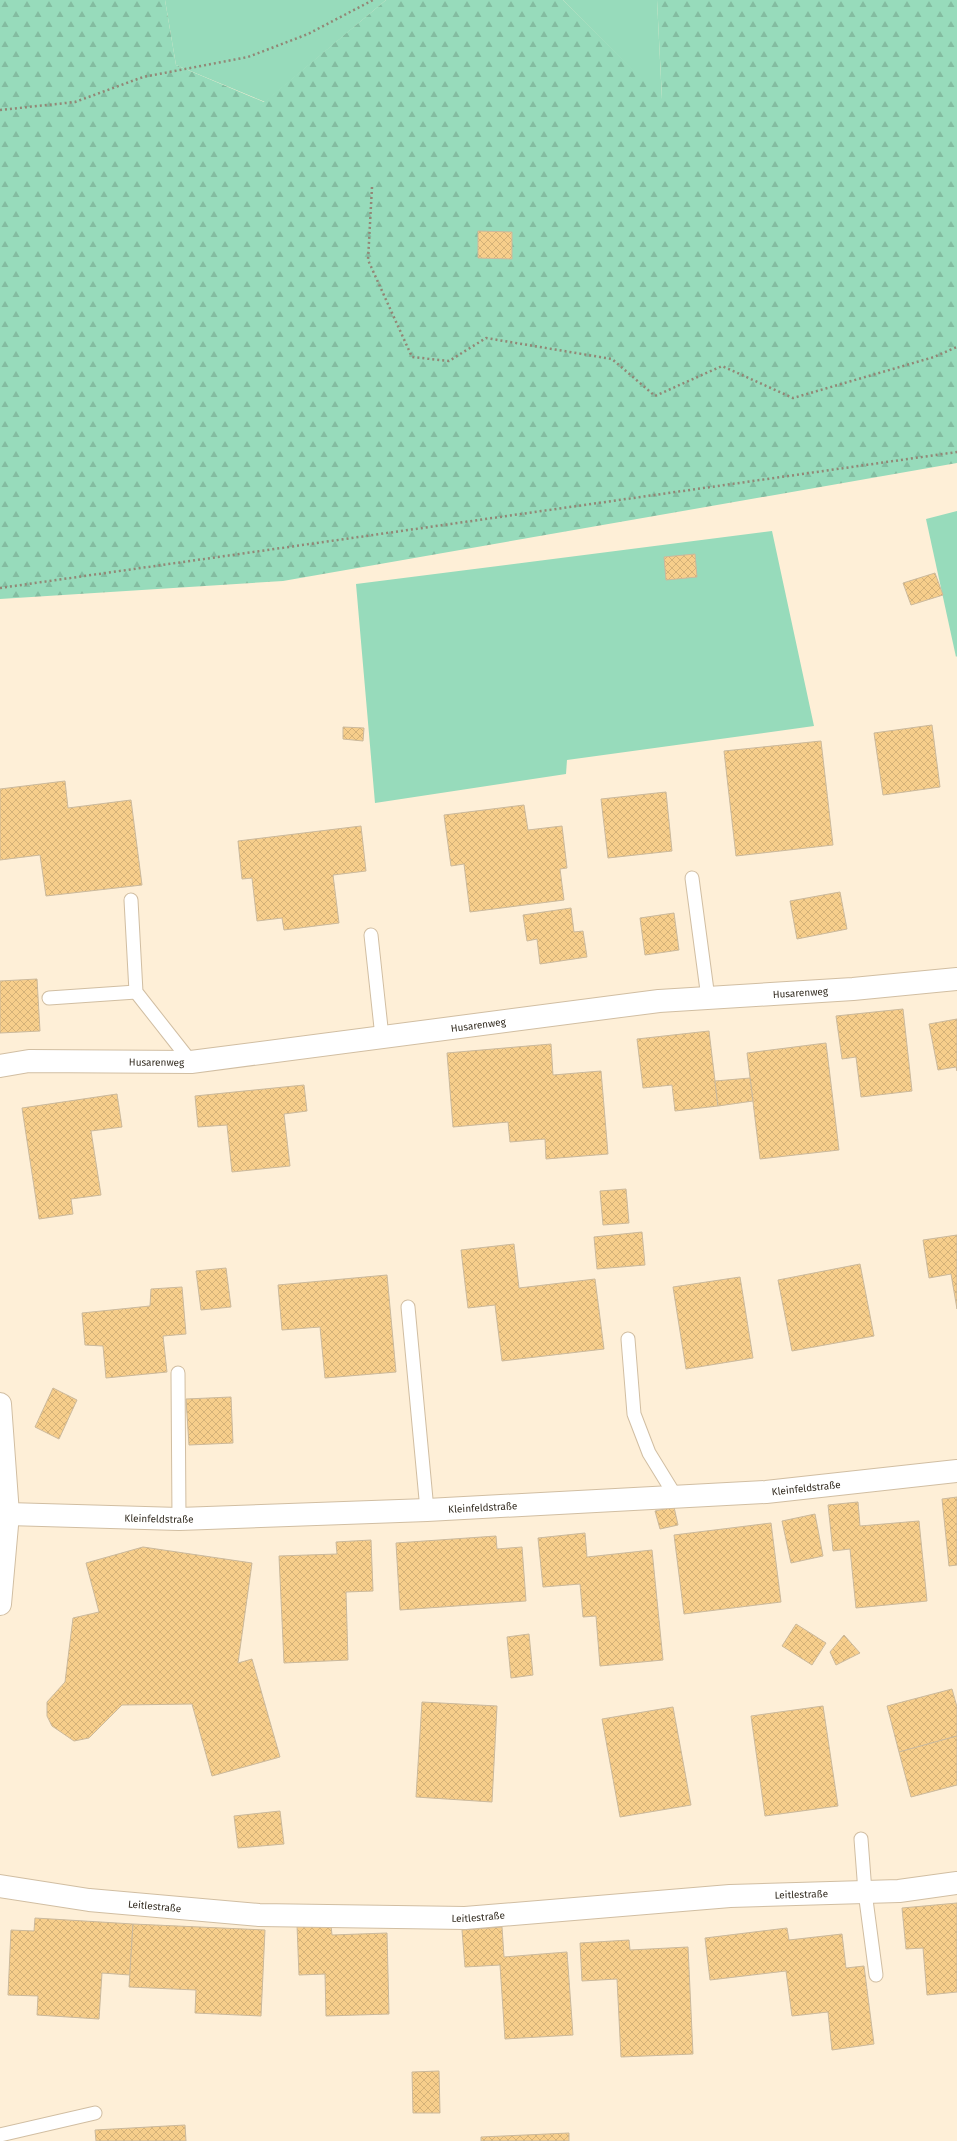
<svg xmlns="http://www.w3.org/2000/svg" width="957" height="2141" viewBox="0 0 957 2141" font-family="'Fira Sans',sans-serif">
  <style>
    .green { fill: #97dbbb }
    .forest { fill: url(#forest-firs) }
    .building { fill: url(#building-cross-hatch); stroke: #cbb99c }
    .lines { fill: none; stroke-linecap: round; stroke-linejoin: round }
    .lane-casing { stroke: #d1bea2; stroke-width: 15 }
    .street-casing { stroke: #d1bea2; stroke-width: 24 }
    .path { stroke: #928776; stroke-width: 2.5; stroke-dasharray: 2 3; stroke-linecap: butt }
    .lane { stroke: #fff; stroke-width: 13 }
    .street { stroke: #fff; stroke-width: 22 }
    .labels { text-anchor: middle; stroke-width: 3; stroke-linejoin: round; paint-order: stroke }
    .street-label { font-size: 10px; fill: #332c21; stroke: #feefd7 }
  </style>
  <defs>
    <pattern id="forest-firs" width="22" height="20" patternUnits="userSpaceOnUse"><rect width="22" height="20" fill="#97dbbb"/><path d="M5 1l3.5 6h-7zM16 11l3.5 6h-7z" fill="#83bca0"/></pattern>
    <pattern id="building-cross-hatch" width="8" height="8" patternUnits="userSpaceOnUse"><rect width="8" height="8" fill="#f7ce8b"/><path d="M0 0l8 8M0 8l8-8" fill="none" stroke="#d4b178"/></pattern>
  </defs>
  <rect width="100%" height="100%" fill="#feefd7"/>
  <!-- green -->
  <g class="green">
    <path d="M 165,0 L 386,0 L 265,102 L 176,65 Z"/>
    <path d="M 563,0 L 657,0 L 662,100 Z"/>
    <path d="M 957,511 L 957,656 L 956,657 L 926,519 Z"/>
    <path d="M 772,531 L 814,726 L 567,760 L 566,774 L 375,803 L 356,584 Z"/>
  </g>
  <!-- forest -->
  <path class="forest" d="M 0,0 L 165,0 L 176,65 L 264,102 L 386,0 L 563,0 L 662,99 L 657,0 L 957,0 L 957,463 L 283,581 L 0,599 Z"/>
  <!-- building -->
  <g class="building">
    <path d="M 478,231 L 512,232 L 512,259 L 478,258 Z"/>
    <path d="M 695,554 L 697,577 L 666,580 L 664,557 Z"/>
    <path d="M 935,573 L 943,595 L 911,605 L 903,583 Z"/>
    <path d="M 932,725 L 940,787 L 883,795 L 874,733 Z"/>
    <path d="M 343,727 L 364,728 L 363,741 L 343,739 Z"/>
    <path d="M 821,741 L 833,845 L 736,856 L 724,751 Z"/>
    <path d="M 65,781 L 68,808 L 131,800 L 142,885 L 46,896 L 40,855 L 0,860 L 0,789 Z"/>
    <path d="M 666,792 L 672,851 L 608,858 L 601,799 Z"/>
    <path d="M 524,805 L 528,830 L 562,826 L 567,868 L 560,869 L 564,900 L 470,912 L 464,864 L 451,866 L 444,815 Z"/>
    <path d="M 361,826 L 366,871 L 333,875 L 339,923 L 284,930 L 282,918 L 257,921 L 252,878 L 242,879 L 238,841 Z"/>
    <path d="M 840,892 L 847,929 L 797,939 L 790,901 Z"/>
    <path d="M 571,908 L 574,932 L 583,931 L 587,957 L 540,964 L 537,939 L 527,941 L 523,915 Z"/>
    <path d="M 674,913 L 679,950 L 645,955 L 640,918 Z"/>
    <path d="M 37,979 L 40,1031 L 0,1033 L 0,981 Z"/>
    <path d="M 903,1009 L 912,1091 L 861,1097 L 856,1057 L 842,1059 L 836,1016 Z"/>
    <path d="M 957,1019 L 957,1071 L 956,1067 L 938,1070 L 929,1024 Z"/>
    <path d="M 709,1031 L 718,1106 L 675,1111 L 672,1085 L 643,1088 L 637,1039 Z"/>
    <path d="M 826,1043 L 839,1150 L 760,1159 L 747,1053 Z"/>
    <path d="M 551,1044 L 553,1075 L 601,1071 L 608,1154 L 546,1159 L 545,1139 L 510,1142 L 508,1122 L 453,1127 L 447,1053 Z"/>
    <path d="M 750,1078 L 753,1101 L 718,1106 L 715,1081 Z"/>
    <path d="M 304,1085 L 307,1111 L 284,1114 L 290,1166 L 232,1172 L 227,1125 L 198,1127 L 195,1096 Z"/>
    <path d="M 117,1094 L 122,1127 L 91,1131 L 101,1195 L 71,1199 L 73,1214 L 39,1219 L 22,1108 Z"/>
    <path d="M 626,1189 L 629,1223 L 603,1225 L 600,1191 Z"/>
    <path d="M 642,1232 L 645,1265 L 597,1269 L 594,1237 Z"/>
    <path d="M 957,1235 L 957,1309 L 951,1274 L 929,1278 L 923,1240 Z"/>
    <path d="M 514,1244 L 519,1288 L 595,1279 L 604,1349 L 502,1361 L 495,1305 L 468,1308 L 461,1250 Z"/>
    <path d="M 860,1264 L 874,1336 L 792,1351 L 778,1280 Z"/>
    <path d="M 226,1268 L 231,1307 L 201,1310 L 196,1271 Z"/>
    <path d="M 387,1275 L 396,1372 L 325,1378 L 320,1327 L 282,1330 L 278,1285 Z"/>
    <path d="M 740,1277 L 753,1358 L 686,1369 L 673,1287 Z"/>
    <path d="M 182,1287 L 186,1334 L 163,1336 L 167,1372 L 106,1378 L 103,1346 L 85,1345 L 82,1313 L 150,1306 L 151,1289 Z"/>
    <path d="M 53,1388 L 77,1400 L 59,1439 L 35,1427 Z"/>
    <path d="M 231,1397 L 233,1443 L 189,1445 L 186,1399 Z"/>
    <path d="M 957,1497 L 957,1565 L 949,1566 L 942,1499 Z"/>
    <path d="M 858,1502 L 860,1526 L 919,1521 L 927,1601 L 856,1608 L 850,1549 L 833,1551 L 828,1505 Z"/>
    <path d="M 674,1507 L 678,1525 L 660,1529 L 655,1511 Z"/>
    <path d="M 815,1514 L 823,1556 L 791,1563 L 782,1521 Z"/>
    <path d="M 771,1523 L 781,1602 L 684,1614 L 674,1535 Z"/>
    <path d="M 585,1533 L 587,1557 L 652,1550 L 663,1660 L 600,1666 L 596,1616 L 583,1617 L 580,1584 L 543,1587 L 538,1538 Z"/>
    <path d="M 496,1536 L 497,1549 L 522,1547 L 526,1601 L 400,1610 L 396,1543 Z"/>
    <path d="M 371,1540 L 373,1591 L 346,1592 L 348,1660 L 284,1663 L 279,1556 L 337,1554 L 336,1542 Z"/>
    <path d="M 143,1547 L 252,1563 L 238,1663 L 252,1659 L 280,1757 L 212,1776 L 192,1704 L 122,1705 L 89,1738 L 74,1741 L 52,1726 L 47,1716 L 47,1702 L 65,1682 L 73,1618 L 99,1612 L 86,1563 Z"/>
    <path d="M 796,1624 L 826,1643 L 812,1665 L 782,1646 Z"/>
    <path d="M 529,1634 L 533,1675 L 511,1678 L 507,1637 Z"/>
    <path d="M 844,1635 L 860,1653 L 836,1665 L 830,1652 Z"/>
    <path d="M 952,1689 L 957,1707 L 957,1736 L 899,1752 L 887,1706 Z"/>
    <path d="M 422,1702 L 497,1706 L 492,1802 L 416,1797 Z"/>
    <path d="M 823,1706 L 838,1806 L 765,1816 L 751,1716 Z"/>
    <path d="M 673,1707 L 691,1805 L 620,1817 L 602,1719 Z"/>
    <path d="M 957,1736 L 957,1785 L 911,1797 L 899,1752 Z"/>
    <path d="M 280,1811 L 284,1844 L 238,1848 L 234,1816 Z"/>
    <path d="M 957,1903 L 957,1992 L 927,1995 L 923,1948 L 906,1949 L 902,1908 Z"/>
    <path d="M 35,1918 L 133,1924 L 130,1975 L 102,1973 L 99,2019 L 37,2015 L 38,1996 L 8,1995 L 11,1930 L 34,1931 Z"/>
    <path d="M 133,1924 L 265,1930 L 261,2016 L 195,2013 L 196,1990 L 129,1987 Z"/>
    <path d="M 297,1925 L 331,1925 L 332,1935 L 387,1933 L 389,2014 L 326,2016 L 325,1974 L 299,1975 Z"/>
    <path d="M 502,1927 L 504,1957 L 567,1952 L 573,2035 L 505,2039 L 500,1965 L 465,1967 L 462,1930 Z"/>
    <path d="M 787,1928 L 789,1940 L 842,1934 L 846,1968 L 864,1966 L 874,2044 L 832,2050 L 828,2012 L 792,2016 L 786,1971 L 710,1980 L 705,1938 Z"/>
    <path d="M 629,1940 L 630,1950 L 688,1947 L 693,2054 L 621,2057 L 617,1979 L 582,1981 L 580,1943 Z"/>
    <path d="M 439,2071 L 440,2113 L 413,2113 L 412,2072 Z"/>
    <path d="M 185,2125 L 186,2141 L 96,2141 L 95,2130 Z"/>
    <path d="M 569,2133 L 569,2141 L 481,2141 L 481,2137 Z"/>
  </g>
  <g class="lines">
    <defs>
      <g id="lane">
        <path d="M 692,878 L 708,998"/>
        <path d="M 131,900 L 136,992 L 191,1062"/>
        <path d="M 371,935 L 382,1037"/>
        <path d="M 49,998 L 136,992"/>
        <path d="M 408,1307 L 427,1510"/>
        <path d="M 628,1339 L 634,1414 L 649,1453 L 676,1497"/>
        <path d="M 178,1373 L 179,1519"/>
        <path d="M 861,1839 L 865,1892 L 876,1975"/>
        <path d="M 0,2135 L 95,2113"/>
      </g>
      <g id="street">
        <path id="s1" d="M 0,1066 L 29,1061 L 191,1062 L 659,1001 L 853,989 L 957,979"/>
        <path d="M 0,1404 L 8,1514 L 0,1604"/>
        <path id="s2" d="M 8,1514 L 179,1519 L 427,1510 L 766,1492 L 957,1471"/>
        <path id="s3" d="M 0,1886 L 89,1900 L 259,1915 L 465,1918 L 730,1896 L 899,1891 L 957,1883"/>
      </g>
    </defs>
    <!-- lane casing -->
    <use href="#lane" class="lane-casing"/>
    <!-- street casing -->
    <use href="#street" class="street-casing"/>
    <!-- path -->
    <g class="path">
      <path d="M 0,110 L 75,102 L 143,77 L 248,57 L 308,34 L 373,0"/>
      <path d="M 372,187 L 368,260 L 412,357 L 449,361 L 486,338 L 612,359 L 655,396 L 722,366 L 793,398 L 934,357 L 957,347"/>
      <path d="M 0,588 L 957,452"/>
    </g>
    <!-- lane -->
    <use href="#lane" class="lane"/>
    <!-- street -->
    <use href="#street" class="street"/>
  </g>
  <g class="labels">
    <!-- street labels -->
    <g class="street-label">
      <text dy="4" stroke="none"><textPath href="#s1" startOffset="805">Husarenweg</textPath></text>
      <text dy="4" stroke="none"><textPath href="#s1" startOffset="481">Husarenweg</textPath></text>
      <text dy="4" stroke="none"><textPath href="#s1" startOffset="157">Husarenweg</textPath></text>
      <text dy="4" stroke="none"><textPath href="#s2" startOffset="799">Kleinfeldstraße</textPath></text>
      <text dy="4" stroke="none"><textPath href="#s2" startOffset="475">Kleinfeldstraße</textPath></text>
      <text dy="4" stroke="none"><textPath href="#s2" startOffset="151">Kleinfeldstraße</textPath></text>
      <text dy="4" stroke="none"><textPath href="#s3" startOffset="804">Leitlestraße</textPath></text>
      <text dy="4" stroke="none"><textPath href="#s3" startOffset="156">Leitlestraße</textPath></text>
      <text dy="4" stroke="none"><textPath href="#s3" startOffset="480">Leitlestraße</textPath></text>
    </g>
  </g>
</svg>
